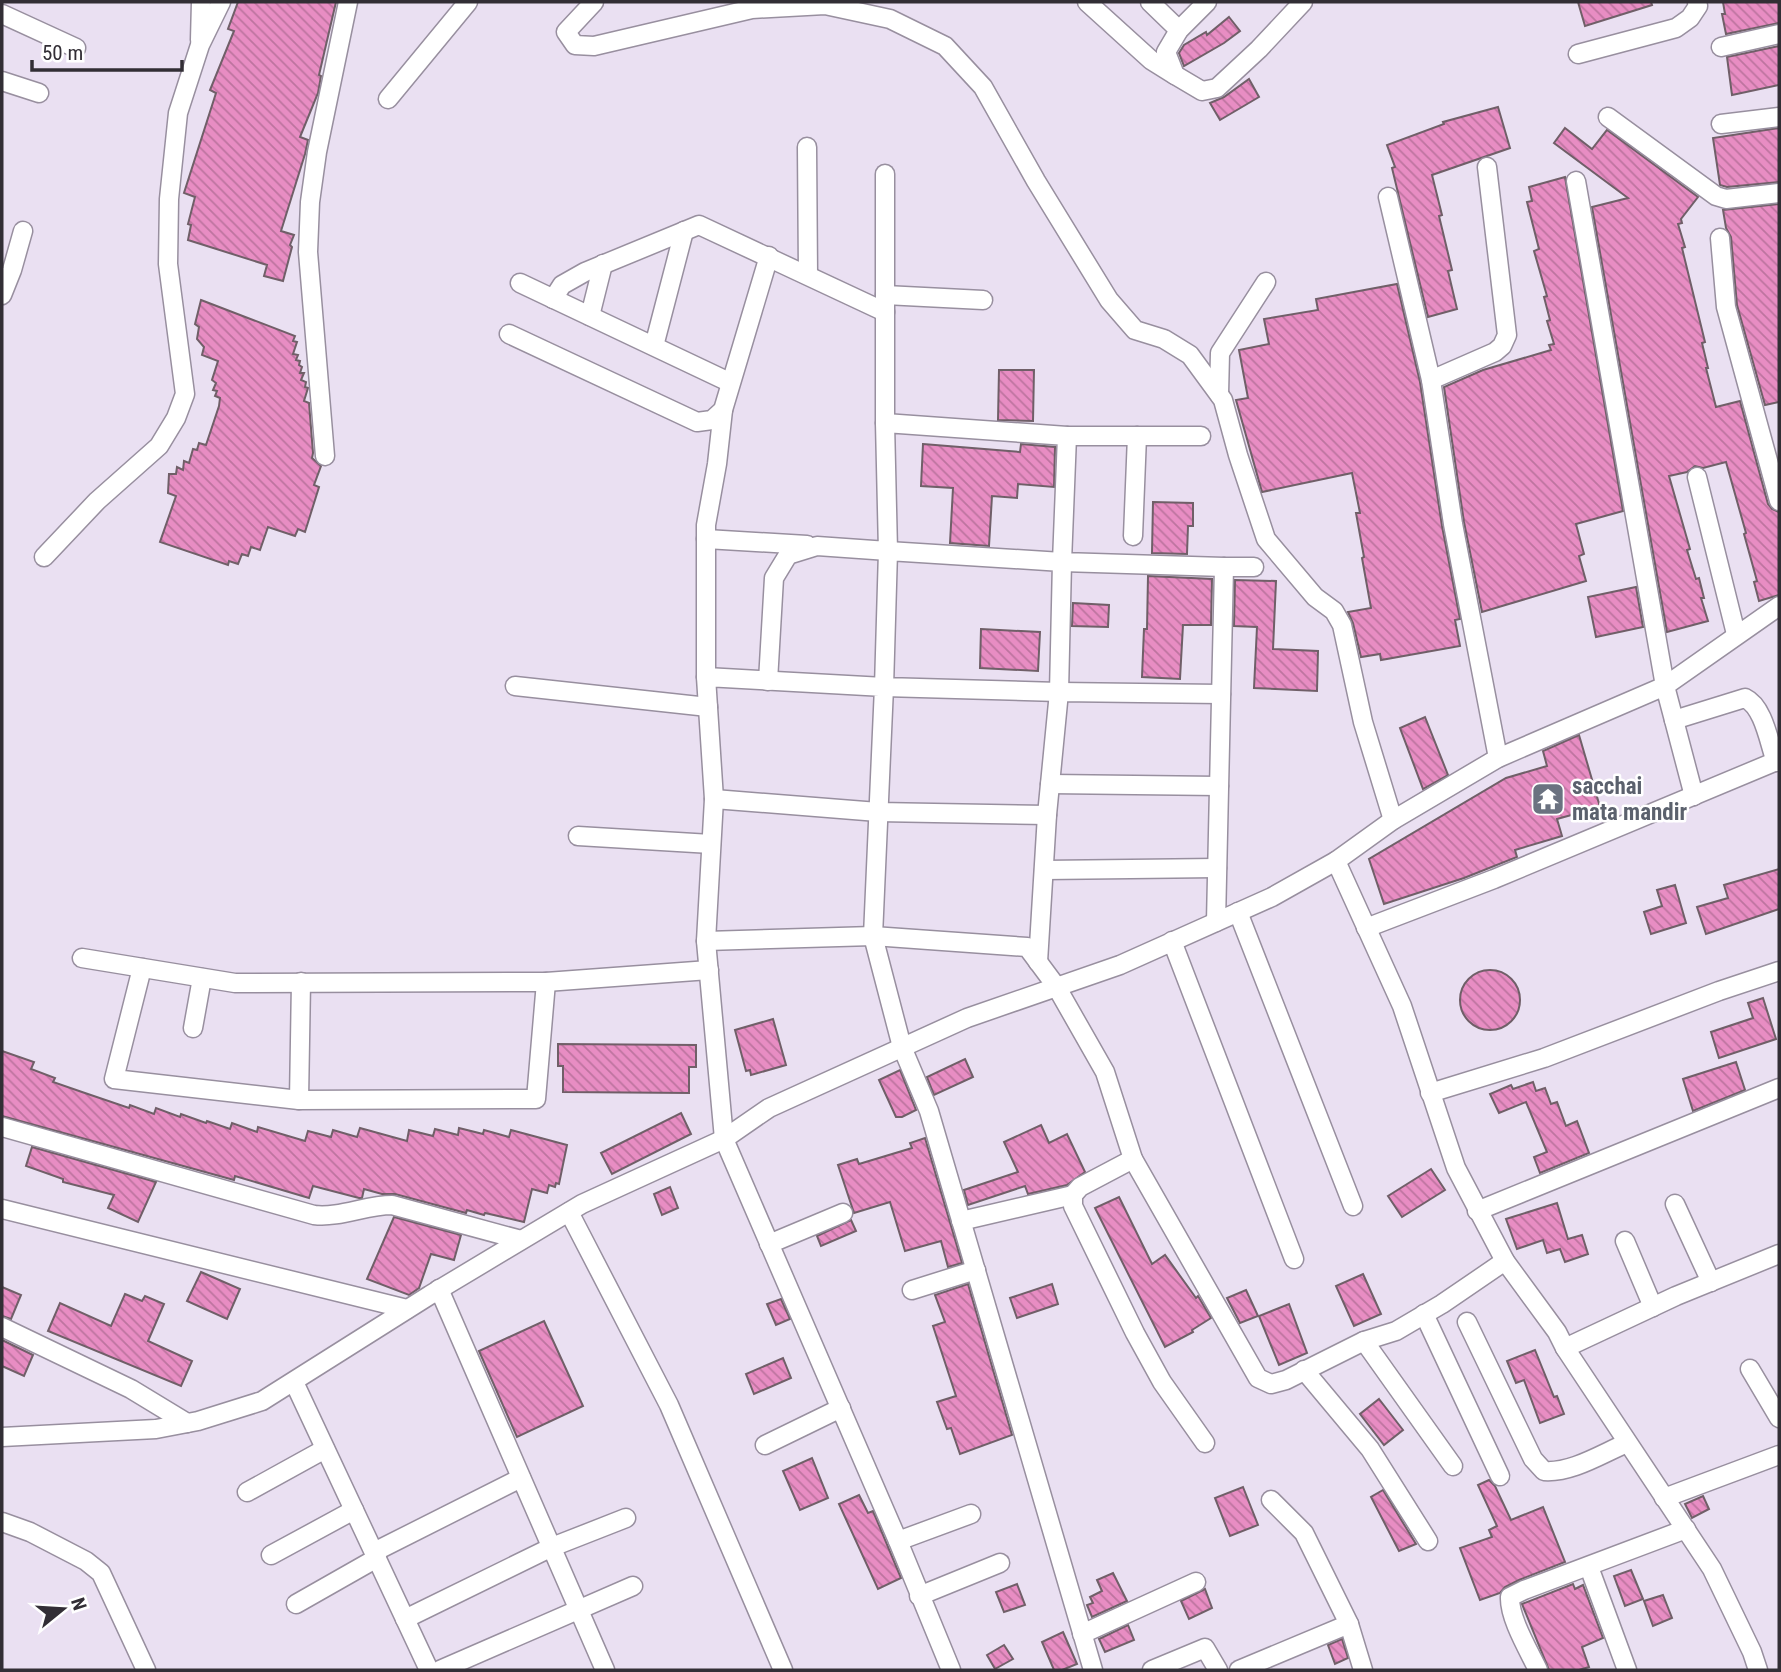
<svg xmlns="http://www.w3.org/2000/svg" width="1781" height="1672" viewBox="0 0 1781 1672" font-family="'Roboto Condensed',sans-serif">
  <style>
    .building { fill: url(#building-back-hatch); stroke: #705f68; stroke-width: 2 }
    .lines { fill: none; stroke-linecap: round; stroke-linejoin: round }
    .street-casing { stroke: #988f9f; stroke-width: 21 }
    .street { stroke: #fff; stroke-width: 18 }
    .labels { text-anchor: middle; stroke-width: 5; stroke-linejoin: round; paint-order: stroke }
    .worship-label { font-size: 23px; font-weight: bold; fill: #5b616d; stroke: #fff; text-anchor: start }
  </style>
  <defs>
    <pattern id="building-back-hatch" width="6" height="6" patternUnits="userSpaceOnUse" patternTransform="scale(1.75)"><rect width="6" height="6" fill="#e88dc3"/><path d="M-1 5l2 2M0 0l6 6M5-1l2 2" fill="none" stroke="#bd749f"/></pattern>
  </defs>
  <rect width="100%" height="100%" fill="#eae0f2"/>
  <!-- building -->
  <g class="building">
    <path d="M 238,2 L 336,2 L 319,75 L 321,76 L 318,93 L 300,137 L 308,140 L 305,154 L 281,231 L 294,235 L 290,245 L 292,247 L 283,281 L 264,276 L 267,265 L 188,240 L 191,225 L 188,224 L 195,197 L 184,193 L 216,93 L 210,90 L 234,31 L 228,29 Z"/>
    <path d="M 1578,2 L 1651,2 L 1652,5 L 1585,26 Z"/>
    <path d="M 1723,2 L 1779,2 L 1779,23 L 1726,34 L 1722,14 L 1725,14 Z"/>
    <path d="M 1229,17 L 1240,31 L 1224,43 L 1184,66 L 1179,53 L 1184,45 L 1206,32 L 1207,35 Z"/>
    <path d="M 1779,46 L 1779,85 L 1732,95 L 1727,57 Z"/>
    <path d="M 1249,79 L 1259,97 L 1220,120 L 1210,103 L 1224,97 Z"/>
    <path d="M 1498,107 L 1510,148 L 1432,175 L 1442,215 L 1439,216 L 1452,270 L 1448,271 L 1457,309 L 1428,317 L 1392,168 L 1395,167 L 1387,145 L 1444,124 L 1443,122 Z"/>
    <path d="M 1565,128 L 1592,149 L 1607,130 L 1698,197 L 1681,219 L 1682,223 L 1678,224 L 1685,247 L 1682,248 L 1705,342 L 1702,343 L 1708,368 L 1706,368 L 1716,407 L 1740,401 L 1768,504 L 1772,509 L 1779,512 L 1779,595 L 1759,601 L 1754,582 L 1757,581 L 1744,534 L 1746,533 L 1726,462 L 1703,468 L 1695,466 L 1687,472 L 1669,476 L 1690,549 L 1687,550 L 1696,579 L 1699,578 L 1704,598 L 1701,598 L 1708,621 L 1667,632 L 1592,207 L 1628,198 L 1554,143 Z"/>
    <path d="M 1779,128 L 1779,182 L 1727,187 L 1720,185 L 1713,138 Z"/>
    <path d="M 1565,177 L 1623,511 L 1576,524 L 1584,554 L 1579,556 L 1586,581 L 1482,612 L 1464,522 L 1444,387 L 1483,370 L 1551,350 L 1549,345 L 1554,344 L 1547,321 L 1550,320 L 1544,297 L 1547,296 L 1534,251 L 1539,249 L 1527,202 L 1532,201 L 1529,187 Z"/>
    <path d="M 1779,204 L 1779,402 L 1765,405 L 1737,305 L 1731,237 L 1726,228 L 1723,210 Z"/>
    <path d="M 1397,284 L 1420,382 L 1442,526 L 1460,619 L 1455,620 L 1460,646 L 1381,660 L 1380,654 L 1361,657 L 1353,623 L 1348,612 L 1371,608 L 1362,558 L 1364,557 L 1356,513 L 1360,513 L 1352,473 L 1262,492 L 1236,400 L 1248,398 L 1239,350 L 1269,344 L 1264,319 L 1318,310 L 1316,299 Z"/>
    <path d="M 201,300 L 295,336 L 293,341 L 297,342 L 293,354 L 298,355 L 296,360 L 300,361 L 299,365 L 302,367 L 300,373 L 304,373 L 301,380 L 306,382 L 305,387 L 308,388 L 304,401 L 309,403 L 313,453 L 312,458 L 321,466 L 314,485 L 319,487 L 305,532 L 298,529 L 295,536 L 268,527 L 260,550 L 251,547 L 248,556 L 242,554 L 238,564 L 229,561 L 228,565 L 160,542 L 176,496 L 168,493 L 169,474 L 176,474 L 177,467 L 183,470 L 184,461 L 189,463 L 193,449 L 197,450 L 199,443 L 206,445 L 219,406 L 220,398 L 215,396 L 217,391 L 213,390 L 216,383 L 212,380 L 218,361 L 202,355 L 204,347 L 197,339 L 199,327 L 195,324 Z"/>
    <path d="M 999,370 L 1034,370 L 1033,421 L 998,420 Z"/>
    <path d="M 923,444 L 1020,452 L 1021,444 L 1055,447 L 1054,487 L 1018,484 L 1017,498 L 992,496 L 989,546 L 950,543 L 953,488 L 921,486 Z"/>
    <path d="M 1153,502 L 1193,503 L 1193,526 L 1188,526 L 1187,554 L 1152,553 Z"/>
    <path d="M 1148,576 L 1212,579 L 1211,625 L 1183,625 L 1180,679 L 1142,677 L 1144,629 L 1147,629 Z"/>
    <path d="M 1235,580 L 1276,581 L 1273,649 L 1318,651 L 1317,691 L 1254,688 L 1257,627 L 1234,626 Z"/>
    <path d="M 1636,587 L 1643,627 L 1596,637 L 1588,597 Z"/>
    <path d="M 1073,603 L 1109,605 L 1108,627 L 1072,626 Z"/>
    <path d="M 981,629 L 1040,632 L 1038,671 L 980,668 Z"/>
    <path d="M 1425,717 L 1448,775 L 1423,789 L 1400,728 Z"/>
    <path d="M 1579,735 L 1600,807 L 1557,819 L 1562,836 L 1515,850 L 1517,857 L 1464,878 L 1384,904 L 1369,859 L 1506,778 L 1547,766 L 1543,751 Z"/>
    <path d="M 1779,869 L 1779,909 L 1706,934 L 1697,907 L 1728,898 L 1724,885 Z"/>
    <path d="M 1675,885 L 1686,923 L 1651,934 L 1644,912 L 1662,906 L 1657,890 Z"/>
    <circle cx="1490" cy="1000" r="30"/>
    <path d="M 1763,998 L 1776,1039 L 1719,1058 L 1711,1032 L 1753,1018 L 1748,1003 Z"/>
    <path d="M 773,1019 L 786,1065 L 751,1075 L 750,1070 L 746,1071 L 735,1030 Z"/>
    <path d="M 558,1044 L 696,1045 L 696,1067 L 689,1067 L 689,1093 L 563,1092 L 563,1066 L 558,1066 Z"/>
    <path d="M 2,1051 L 34,1062 L 31,1069 L 55,1078 L 53,1082 L 82,1092 L 129,1108 L 130,1105 L 154,1114 L 156,1108 L 180,1117 L 181,1114 L 206,1123 L 207,1121 L 230,1129 L 232,1123 L 257,1132 L 258,1127 L 305,1141 L 308,1131 L 331,1137 L 333,1130 L 357,1137 L 360,1128 L 407,1141 L 409,1130 L 433,1136 L 435,1129 L 458,1135 L 459,1128 L 483,1134 L 484,1130 L 509,1137 L 511,1130 L 567,1145 L 559,1184 L 556,1183 L 555,1187 L 549,1185 L 547,1193 L 532,1189 L 524,1222 L 485,1213 L 484,1215 L 467,1210 L 466,1213 L 395,1194 L 382,1194 L 364,1189 L 362,1198 L 359,1198 L 313,1186 L 309,1198 L 235,1176 L 234,1180 L 2,1116 Z"/>
    <path d="M 965,1059 L 973,1077 L 934,1095 L 927,1077 Z"/>
    <path d="M 1736,1062 L 1745,1090 L 1693,1111 L 1683,1079 Z"/>
    <path d="M 900,1070 L 916,1110 L 902,1117 L 896,1117 L 879,1080 Z"/>
    <path d="M 1533,1082 L 1536,1091 L 1545,1088 L 1551,1104 L 1557,1102 L 1566,1126 L 1577,1121 L 1589,1153 L 1540,1173 L 1534,1157 L 1547,1152 L 1526,1102 L 1499,1113 L 1490,1094 L 1511,1085 L 1513,1089 Z"/>
    <path d="M 681,1113 L 691,1134 L 612,1174 L 601,1153 Z"/>
    <path d="M 1041,1125 L 1049,1143 L 1067,1134 L 1085,1172 L 1067,1185 L 1028,1194 L 1025,1186 L 968,1205 L 964,1190 L 1018,1172 L 1004,1142 Z"/>
    <path d="M 925,1138 L 962,1263 L 948,1267 L 941,1241 L 905,1251 L 890,1202 L 854,1213 L 838,1165 L 857,1159 L 859,1164 L 912,1148 L 910,1143 Z"/>
    <path d="M 32,1147 L 156,1182 L 138,1222 L 108,1208 L 114,1195 L 63,1182 L 63,1179 L 26,1166 Z"/>
    <path d="M 1431,1169 L 1445,1190 L 1402,1217 L 1388,1196 Z"/>
    <path d="M 670,1187 L 678,1208 L 662,1215 L 654,1194 Z"/>
    <path d="M 1119,1197 L 1152,1264 L 1165,1255 L 1196,1298 L 1198,1296 L 1211,1318 L 1192,1330 L 1193,1332 L 1165,1347 L 1095,1208 Z"/>
    <path d="M 1557,1203 L 1568,1239 L 1582,1235 L 1588,1254 L 1565,1262 L 1560,1249 L 1547,1253 L 1543,1240 L 1517,1249 L 1506,1219 Z"/>
    <path d="M 394,1217 L 461,1235 L 454,1260 L 431,1254 L 419,1288 L 409,1295 L 367,1279 Z"/>
    <path d="M 851,1220 L 856,1231 L 821,1246 L 817,1236 Z"/>
    <path d="M 201,1272 L 240,1289 L 227,1319 L 187,1301 Z"/>
    <path d="M 1363,1274 L 1381,1314 L 1354,1326 L 1336,1286 Z"/>
    <path d="M 968,1284 L 1012,1435 L 960,1454 L 951,1428 L 947,1429 L 937,1402 L 956,1396 L 933,1326 L 945,1322 L 935,1295 Z"/>
    <path d="M 1052,1284 L 1058,1304 L 1017,1318 L 1010,1298 Z"/>
    <path d="M 2,1287 L 21,1295 L 11,1319 L 2,1316 Z"/>
    <path d="M 1246,1290 L 1258,1316 L 1240,1323 L 1227,1298 Z"/>
    <path d="M 125,1294 L 142,1301 L 145,1296 L 164,1304 L 148,1341 L 192,1361 L 181,1386 L 48,1331 L 60,1303 L 111,1326 Z"/>
    <path d="M 781,1299 L 790,1319 L 776,1325 L 767,1304 Z"/>
    <path d="M 1289,1304 L 1307,1353 L 1279,1365 L 1259,1316 Z"/>
    <path d="M 544,1321 L 583,1406 L 517,1437 L 479,1351 Z"/>
    <path d="M 2,1340 L 33,1355 L 24,1376 L 2,1366 Z"/>
    <path d="M 1535,1350 L 1554,1397 L 1557,1396 L 1564,1414 L 1540,1423 L 1524,1380 L 1516,1383 L 1507,1361 Z"/>
    <path d="M 783,1358 L 791,1378 L 754,1394 L 746,1374 Z"/>
    <path d="M 1379,1399 L 1403,1430 L 1384,1445 L 1360,1414 Z"/>
    <path d="M 812,1458 L 828,1498 L 800,1510 L 783,1471 Z"/>
    <path d="M 1489,1480 L 1495,1486 L 1511,1520 L 1543,1507 L 1565,1562 L 1519,1580 L 1505,1587 L 1500,1593 L 1480,1600 L 1460,1548 L 1492,1537 L 1489,1530 L 1497,1526 L 1478,1485 Z"/>
    <path d="M 1243,1487 L 1258,1525 L 1230,1536 L 1215,1498 Z"/>
    <path d="M 1383,1490 L 1416,1544 L 1399,1551 L 1371,1497 Z"/>
    <path d="M 859,1495 L 868,1513 L 873,1511 L 901,1578 L 878,1589 L 839,1504 Z"/>
    <path d="M 1703,1496 L 1709,1509 L 1692,1518 L 1685,1504 Z"/>
    <path d="M 1631,1570 L 1643,1599 L 1625,1606 L 1614,1576 Z"/>
    <path d="M 1113,1573 L 1127,1601 L 1092,1617 L 1087,1605 L 1093,1603 L 1090,1597 L 1102,1591 L 1097,1580 Z"/>
    <path d="M 1017,1584 L 1025,1605 L 1004,1612 L 996,1592 Z"/>
    <path d="M 1573,1584 L 1575,1589 L 1583,1585 L 1603,1638 L 1582,1647 L 1589,1667 L 1579,1670 L 1549,1670 L 1522,1604 Z"/>
    <path d="M 1205,1589 L 1212,1608 L 1189,1619 L 1181,1601 Z"/>
    <path d="M 1663,1595 L 1672,1618 L 1653,1626 L 1644,1601 Z"/>
    <path d="M 1128,1625 L 1134,1640 L 1105,1652 L 1099,1639 Z"/>
    <path d="M 1063,1632 L 1077,1664 L 1062,1670 L 1054,1670 L 1042,1642 Z"/>
    <path d="M 1342,1639 L 1348,1658 L 1335,1664 L 1328,1645 Z"/>
    <path d="M 1004,1645 L 1013,1659 L 995,1669 L 987,1655 Z"/>
  </g>
  <g class="lines">
    <defs>
      <g id="street">
        <path d="M 594,2 L 566,32 L 575,45 L 594,46 L 752,9 L 825,5 L 890,19 L 945,46 L 983,87 L 1036,181 L 1109,300 L 1135,330 L 1164,339 L 1190,355 L 1223,400 L 1238,455 L 1266,539 L 1315,597 L 1334,611 L 1342,625 L 1363,722 L 1393,820"/>
        <path d="M 1087,2 L 1151,60 L 1175,75"/>
        <path d="M 1150,2 L 1179,30"/>
        <path d="M 1207,2 L 1179,30 L 1166,52 L 1175,75 L 1202,91 L 1217,88 L 1259,49 L 1303,2"/>
        <path d="M 2,14 L 76,48"/>
        <path d="M 200,40 L 201,2"/>
        <path d="M 1721,47 L 1779,34"/>
        <path d="M 1578,54 L 1676,28 L 1690,18 L 1698,6 L 1697,2"/>
        <path d="M 2,81 L 39,93"/>
        <path d="M 388,99 L 468,2"/>
        <path d="M 1608,117 L 1716,196 L 1726,199 L 1779,193"/>
        <path d="M 1721,124 L 1779,117"/>
        <path d="M 807,147 L 808,275"/>
        <path d="M 885,174 L 885,423"/>
        <path d="M 1576,181 L 1665,686 L 1694,796"/>
        <path d="M 1388,197 L 1431,380 L 1453,524 L 1498,758"/>
        <path d="M 1720,238 L 1726,307 L 1779,501"/>
        <path d="M 520,283 L 729,382"/>
        <path d="M 2,295 L 12,270 L 23,231"/>
        <path d="M 885,295 L 983,300"/>
        <path d="M 553,299 L 562,285 L 585,272 L 699,225 L 885,312"/>
        <path d="M 590,316 L 603,264"/>
        <path d="M 509,334 L 697,422 L 712,420 L 723,410 L 769,256"/>
        <path d="M 654,346 L 684,231"/>
        <path d="M 1431,380 L 1495,352 L 1502,346 L 1507,335 L 1487,167"/>
        <path d="M 1219,394 L 1220,353 L 1266,282"/>
        <path d="M 1067,436 L 1201,436"/>
        <path d="M 325,456 L 308,252 L 310,202 L 317,152 L 348,2"/>
        <path d="M 1697,477 L 1736,634"/>
        <path d="M 1133,536 L 1137,436"/>
        <path d="M 706,539 L 807,545"/>
        <path d="M 888,551 L 1062,562 L 1059,692 L 884,687 Z"/>
        <path d="M 44,557 L 97,501 L 159,446 L 176,418 L 185,394 L 168,264 L 169,199 L 178,113 L 200,45 L 221,2"/>
        <path d="M 1224,567 L 1254,567"/>
        <path d="M 706,677 L 706,525 L 717,464 L 723,410"/>
        <path d="M 768,681 L 774,578 L 788,555 L 817,546 L 888,551 L 885,423 L 1067,436 L 1062,562 L 1224,567 L 1216,922"/>
        <path d="M 515,686 L 708,707"/>
        <path d="M 1674,720 L 1745,698 C 1764,707 1769,743 1776,762"/>
        <path d="M 1050,784 L 1219,786"/>
        <path d="M 714,799 L 878,812 L 1047,815"/>
        <path d="M 578,836 L 711,844"/>
        <path d="M 1044,870 L 1217,868"/>
        <path d="M 1238,912 L 1353,1206"/>
        <path d="M 1366,928 L 1494,879 L 1779,760"/>
        <path d="M 706,941 L 714,799 L 706,677 L 884,687 L 873,936 L 902,1047 L 929,1111 L 1093,1670"/>
        <path d="M 1172,941 L 1294,1259"/>
        <path d="M 82,958 L 235,983 L 546,982 L 709,970"/>
        <path d="M 1038,962 L 1047,815 L 1059,692 L 1221,694"/>
        <path d="M 142,968 L 114,1079 L 299,1100 L 536,1099 L 546,982"/>
        <path d="M 193,1028 L 202,978"/>
        <path d="M 1430,1093 L 1544,1058 L 1719,991 L 1779,971"/>
        <path d="M 299,1100 L 301,982"/>
        <path d="M 2,1127 L 314,1215 C 340,1218 366,1205 392,1205 L 521,1240"/>
        <path d="M 1133,1159 L 1080,1187 L 1073,1195 L 1073,1206 L 1135,1333 L 1162,1382 L 1205,1443"/>
        <path d="M 1675,1204 L 1711,1282"/>
        <path d="M 2,1209 L 407,1309"/>
        <path d="M 1477,1211 L 1779,1088"/>
        <path d="M 569,1212 L 669,1405 L 783,1670"/>
        <path d="M 961,1221 L 1073,1195"/>
        <path d="M 1625,1241 L 1653,1307"/>
        <path d="M 769,1244 L 843,1213"/>
        <path d="M 439,1289 L 605,1670"/>
        <path d="M 912,1290 L 976,1270"/>
        <path d="M 1424,1314 L 1500,1476"/>
        <path d="M 1467,1322 L 1533,1459 L 1544,1471 C 1572,1473 1601,1454 1627,1443"/>
        <path d="M 2,1327 L 131,1389 L 187,1423"/>
        <path d="M 1364,1341 L 1453,1466"/>
        <path d="M 1565,1348 L 1676,1296 L 1779,1254"/>
        <path d="M 1750,1369 L 1779,1418"/>
        <path d="M 1304,1370 L 1370,1449 L 1428,1541"/>
        <path d="M 294,1382 L 429,1670"/>
        <path d="M 2,1437 L 156,1429 L 198,1421 L 262,1401 L 430,1295 L 582,1204 L 724,1139 L 769,1108 L 967,1018 L 1120,965 L 1272,897 L 1336,861"/>
        <path d="M 765,1445 L 841,1408"/>
        <path d="M 247,1492 L 325,1449"/>
        <path d="M 1664,1498 L 1779,1455"/>
        <path d="M 1271,1500 L 1304,1533 L 1349,1624 L 1363,1670"/>
        <path d="M 2,1522 L 30,1532 L 86,1561 L 101,1573 L 146,1670"/>
        <path d="M 898,1541 L 971,1514"/>
        <path d="M 374,1552 L 521,1478"/>
        <path d="M 271,1555 L 354,1510"/>
        <path d="M 1589,1567 L 1627,1670"/>
        <path d="M 919,1596 L 1000,1563"/>
        <path d="M 296,1604 L 377,1558"/>
        <path d="M 405,1619 L 552,1547 L 626,1518"/>
        <path d="M 1082,1634 L 1196,1582"/>
        <path d="M 440,1670 L 633,1586"/>
        <path d="M 951,1670 L 898,1541 L 724,1139 L 706,941 L 873,936 L 1027,947 L 1056,986 L 1105,1072 L 1133,1159 L 1258,1378 L 1271,1384 L 1286,1380 L 1364,1341 L 1396,1331 L 1442,1304 L 1505,1261"/>
        <path d="M 1152,1670 L 1205,1648 L 1218,1670"/>
        <path d="M 1239,1670 L 1349,1624"/>
        <path d="M 1538,1670 C 1529,1651 1509,1618 1510,1597 L 1524,1590 L 1686,1529"/>
        <path d="M 1758,1670 L 1752,1652 L 1712,1569 L 1565,1348 L 1557,1332 L 1505,1261 L 1456,1168 L 1402,1006 L 1336,861 L 1393,820 L 1498,758 L 1665,686 L 1779,606"/>
      </g>
    </defs>
    <!-- street casing -->
    <use href="#street" class="street-casing"/>
    <!-- street -->
    <use href="#street" class="street"/>
  </g>
  <!-- icons -->
  <defs>
    <symbol id="temple-square" viewBox="-11 -11 22 22"><rect x="-9" y="-9" width="18" height="18" rx="4" fill="#6b7280" stroke="#fff"/><path d="M0-6L5-2H3V0L6.5 2.5H4V6H1.5V3h-3V6H-4V2.5H-6.5L-3 0V-2H-5Z" fill="#fff"/></symbol>
  </defs>
  <g fill-rule="evenodd">
    <use href="#temple-square" x="1529" y="780" width="38" height="38"/>
  </g>
  <g class="labels">
    <!-- worship labels -->
    <g class="worship-label">
      <text x="1572" y="794">sacchai<tspan x="1572" dy="26">mata mandir</tspan></text>
    </g>
  </g>
  <!-- border -->
  <rect width="1781" height="1672" fill="none" stroke="#322e35" stroke-width="7"/>
  <!-- north arrow -->
  <g transform="translate(63 1609) rotate(72)" stroke="#ffffff" stroke-width="5" paint-order="stroke">
  <path d="M0-5L12 26L0 18L-12 26Z" fill="#322e35"/>
  <text y="-10" font-size="19" font-weight="bold" text-anchor="middle" fill="#322e35">N</text>
  </g>
  <!-- scale -->
  <path d="M32 60v10h150v-10" fill="none" stroke="#322e35" stroke-width="3.5"/>
  <text x="42" y="60" font-size="21" fill="#322e35" stroke="#ffffff" stroke-width="5" paint-order="stroke">50 m</text>
</svg>
